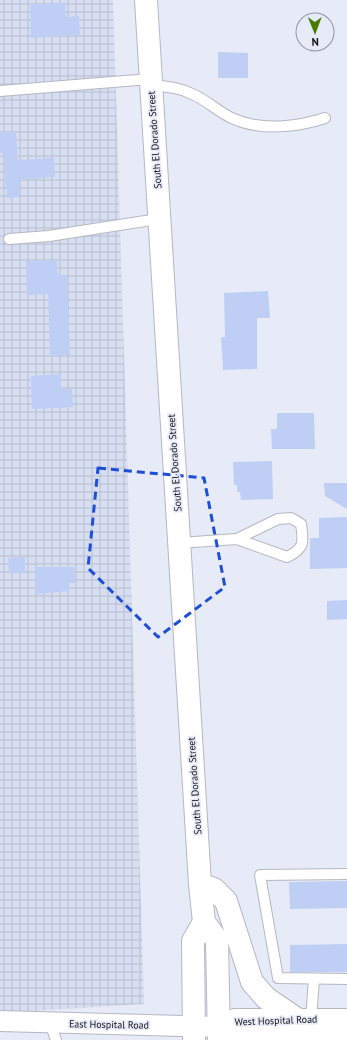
<svg xmlns="http://www.w3.org/2000/svg" width="347" height="1040" viewBox="0 0 347 1040" font-family="'PT Sans',sans-serif">
  <style>
    .industrial { fill: url(#industrial-grid) }
    .building { fill: #bfcef4 }
    .lines { fill: none; stroke-linecap: round; stroke-linejoin: round }
    .lane-casing { stroke: #b4b8c3; stroke-width: 12 }
    .street-casing { stroke: #b4b8c3; stroke-width: 22 }
    .secondary-casing { stroke: #b4b8c3; stroke-width: 24 }
    .lane { stroke: #fff; stroke-width: 10 }
    .street { stroke: #fff; stroke-width: 20 }
    .secondary { stroke: #fff; stroke-width: 22 }
    .marked { fill: none; stroke: #1d4ed8; stroke-width: 3; stroke-dasharray: 8 5; stroke-linejoin: round }
    .labels { text-anchor: middle; stroke-width: 3.5; stroke-linejoin: round; paint-order: stroke }
    .street-label { font-size: 10px; fill: #111317; stroke: #e7ebf7 }
  </style>
  <defs>
    <pattern id="industrial-grid" width="8" height="8" patternUnits="userSpaceOnUse"><rect width="8" height="8" fill="#d7def1"/><path d="M0 4h8M4 0v8" fill="none" stroke="#b8bece"/></pattern>
  </defs>
  <rect width="100%" height="100%" fill="#e7ebf7"/>
  <!-- industrial -->
  <path class="industrial" d="M 0,0 L 113,0 L 144,1004 L 0,1013 Z"/>
  <!-- building -->
  <g class="building">
    <path d="M 65,3 L 66,17 L 79,16 L 80,35 L 31,38 L 30,4 Z"/>
    <path d="M 218,52 L 248,53 L 248,78 L 218,78 Z"/>
    <path d="M 0,132 L 16,132 L 18,160 L 54,158 L 55,177 L 19,180 L 20,197 L 7,198 L 4,153 L 0,153 Z"/>
    <path d="M 57,260 L 58,275 L 67,275 L 70,355 L 50,356 L 48,294 L 27,295 L 26,261 Z"/>
    <path d="M 268,291 L 270,318 L 257,318 L 257,369 L 223,370 L 221,337 L 225,337 L 224,293 Z"/>
    <path d="M 61,374 L 61,389 L 72,389 L 73,407 L 32,409 L 31,376 Z"/>
    <path d="M 277,413 L 314,413 L 315,449 L 272,449 L 271,429 L 277,429 Z"/>
    <path d="M 272,461 L 273,499 L 241,500 L 240,492 L 237,492 L 237,485 L 234,485 L 233,462 Z"/>
    <path d="M 324,483 L 347,483 L 347,509 L 325,496 Z"/>
    <path d="M 347,517 L 347,568 L 310,569 L 310,538 L 319,538 L 319,518 Z"/>
    <path d="M 25,557 L 25,573 L 9,573 L 8,558 Z"/>
    <path d="M 35,567 L 74,567 L 76,583 L 69,583 L 70,591 L 36,594 Z"/>
    <path d="M 347,600 L 347,619 L 327,620 L 327,601 Z"/>
    <path d="M 347,881 L 347,908 L 290,909 L 289,882 Z"/>
    <path d="M 347,944 L 347,972 L 290,972 L 290,945 Z"/>
  </g>
  <g class="lines">
    <defs>
      <g id="lane">
        <path d="M 150,85 C 165,87 179,87 192,94 C 207,100 219,113 234,119 C 261,131 298,127 325,118"/>
        <path d="M 0,91 L 150,79"/>
        <path d="M 9,239 L 49,236 L 158,219"/>
        <path d="M 179,543 L 237,539 L 287,557 C 304,549 304,543 301,524 L 291,518 L 278,519 L 237,539"/>
        <path d="M 347,874 L 260,875 L 278,978 L 347,979"/>
        <path d="M 311,1019 L 314,979"/>
        <path d="M 50,1023 L 56,1040"/>
      </g>
      <g id="street">
        <path d="M 0,1021 L 219,1027 L 235,1019 L 347,1019"/>
        <path d="M 219,1027 L 235,1037 L 347,1036"/>
      </g>
      <g id="secondary">
        <path d="M 146,0 L 200,884 L 204,922 L 217,940 L 219,1040"/>
        <path d="M 200,884 L 214,889 L 226,901 L 252,982 L 266,998 L 297,1019"/>
        <path d="M 194,1040 L 193,941 L 204,922"/>
        <path d="M 331,1040 L 347,1036"/>
      </g>
    </defs>
    <!-- lane casing -->
    <use href="#lane" class="lane-casing"/>
    <!-- street casing -->
    <use href="#street" class="street-casing"/>
    <!-- secondary casing -->
    <use href="#secondary" class="secondary-casing"/>
    <!-- lane -->
    <use href="#lane" class="lane"/>
    <!-- street -->
    <use href="#street" class="street"/>
    <!-- secondary -->
    <use href="#secondary" class="secondary"/>
  </g>
  <!-- marked area -->
  <path class="marked" d="M 98,468 L 204,478 L 225,587 L 158,637 L 88,568 Z"/>
  <g class="labels">
    <!-- street labels -->
    <g class="street-label">
      <text transform="translate(154 140) rotate(-94)" y="4">South El Dorado Street</text>
      <text transform="translate(174 463) rotate(-94)" y="4">South El Dorado Street</text>
      <text transform="translate(194 786) rotate(-94)" y="4">South El Dorado Street</text>
      <text transform="translate(276 1020) rotate(-2)" y="4">West Hospital Road</text>
      <text transform="translate(109 1024) rotate(1)" y="4">East Hospital Road</text>
    </g>
  </g>
  <!-- north arrow -->
  <g transform="translate(315 32) rotate(179)"><circle r="19" fill="#e7ebf7" stroke="#91959d"/>
  <path d="M0-3L7 15L0 10L-7 15Z" fill="#4b7b03"/>
  <text y="-6" font-size="11" font-weight="bold" text-anchor="middle" fill="#111317">N</text>
  </g>
</svg>
